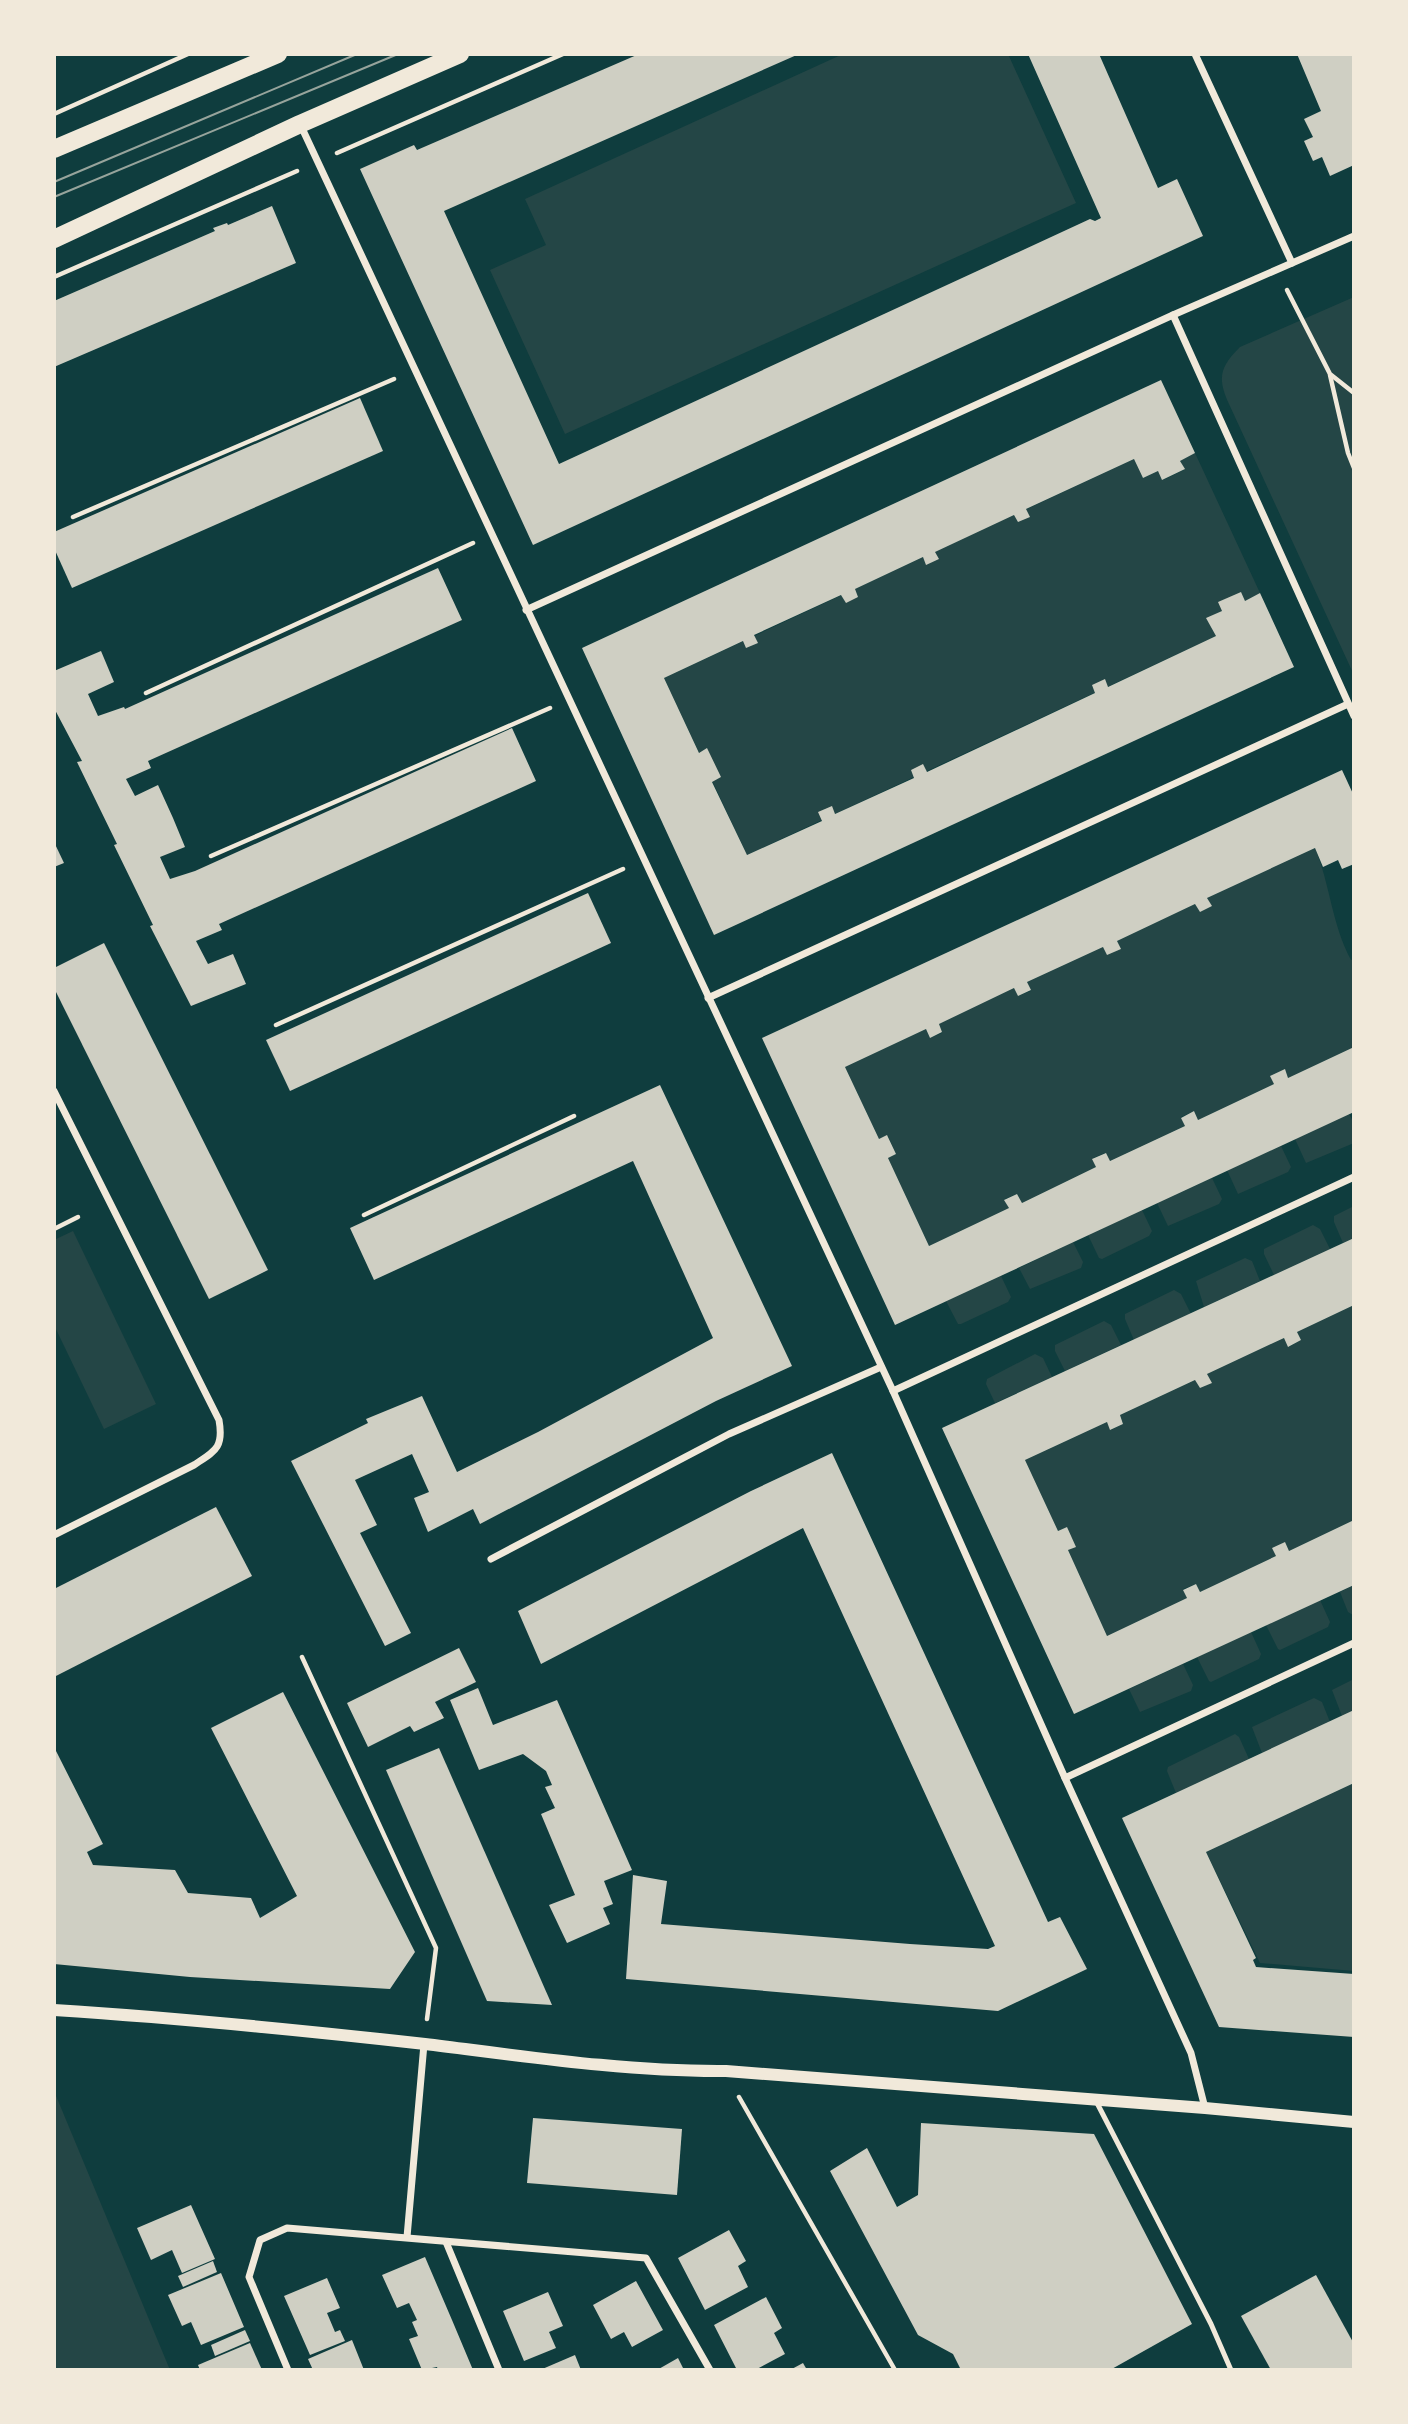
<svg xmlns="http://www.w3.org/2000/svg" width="1408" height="2424" viewBox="0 0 1408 2424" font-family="'Nunito Sans',sans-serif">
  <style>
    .green { fill: #244646 }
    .building { fill: #cfcfc3 }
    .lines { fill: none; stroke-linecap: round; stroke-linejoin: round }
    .path { stroke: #f1e9da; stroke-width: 4.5 }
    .service { stroke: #f1e9da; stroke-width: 5 }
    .minor { stroke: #f1e9da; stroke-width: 7 }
    .tertiary { stroke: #f1e9da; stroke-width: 12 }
    .primary { stroke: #f1e9da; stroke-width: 18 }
    .tram { stroke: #97a49c; stroke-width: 2 }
  </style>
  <rect width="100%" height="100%" fill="#0f3d3e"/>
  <!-- green -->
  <g class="green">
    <path d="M 843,54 L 1008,54 L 1076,203 L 565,434 L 490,270 L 546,245 L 525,199 Z"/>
    <path d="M 1354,297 L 1354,675 L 1229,404 C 1217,378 1220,367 1240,347 Z"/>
    <path d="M 1195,453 L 1260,593 L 1245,601 L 1241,593 L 1219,602 L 1222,611 L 1207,619 L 1216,636 L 747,855 L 664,678 L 1134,459 L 1143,478 L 1158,471 L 1163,480 L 1184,470 L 1180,461 Z"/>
    <path d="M 1315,848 C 1330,884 1332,925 1351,960 L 1354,959 L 1354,1047 L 1288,1078 L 1285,1070 L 1274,1084 L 1198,1120 L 1194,1111 L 1181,1117 L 1185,1126 L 1110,1161 L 1105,1153 L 1093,1158 L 1096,1167 L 1022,1203 L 1017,1194 L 1005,1199 L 1009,1208 L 929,1246 L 888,1158 L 896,1154 L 888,1136 L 879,1139 L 845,1067 L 926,1029 L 930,1038 L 942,1033 L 939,1024 L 1014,988 L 1018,996 L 1031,991 L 1027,982 L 1103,947 L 1120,949 L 1117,941 L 1195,904 L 1200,912 L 1211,906 L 1207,898 Z"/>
    <path d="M 1349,1114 L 1354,1123 L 1354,1143 L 1306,1163 L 1295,1139 Z"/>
    <path d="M 1281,1146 L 1291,1167 L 1288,1172 L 1238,1194 L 1227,1170 Z"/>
    <path d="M 1212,1178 L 1222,1199 L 1219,1204 L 1168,1226 L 1157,1203 Z"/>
    <path d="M 1354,1206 L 1354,1238 L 1343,1243 L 1334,1222 L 1334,1216 Z"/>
    <path d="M 1142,1210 L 1152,1231 L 1149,1236 L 1102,1259 L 1099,1258 L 1088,1235 Z"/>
    <path d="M 1313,1225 L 1320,1229 L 1330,1249 L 1274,1275 L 1264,1254 L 1264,1249 Z"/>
    <path d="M 73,1231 L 156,1404 L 104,1429 L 54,1325 L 54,1240 Z"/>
    <path d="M 1073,1242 L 1083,1262 L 1081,1268 L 1030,1289 L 1019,1268 Z"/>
    <path d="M 1245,1258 L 1252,1261 L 1260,1281 L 1204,1307 L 1196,1281 Z"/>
    <path d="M 1001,1276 L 1011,1297 L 1008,1302 L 961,1324 L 958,1324 L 946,1301 Z"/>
    <path d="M 1174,1290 L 1181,1294 L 1191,1314 L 1134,1340 L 1125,1319 L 1125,1314 Z"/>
    <path d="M 1354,1305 L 1354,1520 L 1289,1551 L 1285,1543 L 1276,1556 L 1200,1592 L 1196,1584 L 1183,1589 L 1187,1598 L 1107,1636 L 1068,1550 L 1075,1546 L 1067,1527 L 1058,1531 L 1025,1460 L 1107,1422 L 1111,1430 L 1123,1424 L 1120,1415 L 1195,1380 L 1200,1388 L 1211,1383 L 1207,1374 L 1284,1338 L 1289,1347 L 1301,1340 L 1297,1332 Z"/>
    <path d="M 1104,1321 L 1111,1325 L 1121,1345 L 1065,1371 L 1055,1351 L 1055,1345 Z"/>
    <path d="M 1035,1354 L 1043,1358 L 1052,1377 L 995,1403 L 986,1384 L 987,1379 Z"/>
    <path d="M 1354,1585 L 1354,1615 L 1353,1615 L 1348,1612 L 1340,1592 Z"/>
    <path d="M 1320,1600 L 1330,1622 L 1328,1627 L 1280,1650 L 1278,1649 L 1266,1625 Z"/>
    <path d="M 1251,1632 L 1261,1654 L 1259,1659 L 1211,1682 L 1209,1681 L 1197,1657 Z"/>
    <path d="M 1183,1664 L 1193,1685 L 1191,1691 L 1140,1712 L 1129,1689 Z"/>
    <path d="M 1354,1679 L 1354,1711 L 1342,1716 L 1332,1690 Z"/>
    <path d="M 1314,1698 L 1322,1702 L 1330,1722 L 1262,1753 L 1252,1727 Z"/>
    <path d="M 1235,1734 L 1239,1737 L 1249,1759 L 1176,1793 L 1167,1771 L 1168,1767 Z"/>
    <path d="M 1354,1783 L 1354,1971 L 1260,1963 L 1206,1852 Z"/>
    <path d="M 54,2091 L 170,2370 L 54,2370 Z"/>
  </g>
  <!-- building -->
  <g class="building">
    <path d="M 639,54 L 799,54 L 444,211 L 559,464 L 1090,219 L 1095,221 L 1101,218 L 1028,54 L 1099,54 L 1158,188 L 1177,179 L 1203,236 L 533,545 L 360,169 L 414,145 L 417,150 Z"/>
    <path d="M 1297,54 L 1354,54 L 1354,165 L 1330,176 L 1322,157 L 1313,161 L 1304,141 L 1313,137 L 1304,119 L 1321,111 Z"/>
    <path d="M 272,206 L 296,263 L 54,367 L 54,301 L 215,231 L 213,228 L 227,223 L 228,225 Z"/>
    <path d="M 1161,380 L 1195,453 L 1180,461 L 1185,469 L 1162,480 L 1158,471 L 1143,478 L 1134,459 L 1026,509 L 1030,517 L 1018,522 L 1014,515 L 935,552 L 939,559 L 926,565 L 923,557 L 855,589 L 858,597 L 846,603 L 841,595 L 754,635 L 758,643 L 746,648 L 743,641 L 664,678 L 699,753 L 707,748 L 721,777 L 712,782 L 747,855 L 822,821 L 818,812 L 832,806 L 835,814 L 914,778 L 911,770 L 923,764 L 927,772 L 1095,693 L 1092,685 L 1105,679 L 1108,687 L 1216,636 L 1206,618 L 1222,611 L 1218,602 L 1241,592 L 1245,601 L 1260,593 L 1294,667 L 714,935 L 582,648 Z"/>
    <path d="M 360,398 L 383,451 L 72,588 L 54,548 L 54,532 Z"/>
    <path d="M 438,568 L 462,620 L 148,761 L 151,768 L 126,779 L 135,796 L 158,785 L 173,818 L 185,847 L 160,857 L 170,879 L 195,871 L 512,728 L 536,781 L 219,924 L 222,930 L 196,941 L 208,964 L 233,954 L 246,984 L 191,1006 L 150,926 L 153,925 L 114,845 L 117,844 L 77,762 L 82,761 L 54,708 L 54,671 L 101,651 L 114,682 L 88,694 L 98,716 L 124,707 L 125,709 Z"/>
    <path d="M 1342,770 L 1354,796 L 1354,864 L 1342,869 L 1338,860 L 1323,867 L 1315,848 L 1207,898 L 1212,906 L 1200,912 L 1195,904 L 1117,941 L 1121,949 L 1107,955 L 1103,947 L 1027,982 L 1031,990 L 1018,996 L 1014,988 L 939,1024 L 942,1032 L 930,1038 L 926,1029 L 845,1067 L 879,1139 L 887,1135 L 896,1154 L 888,1158 L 929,1246 L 1009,1208 L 1004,1200 L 1017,1194 L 1022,1203 L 1096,1167 L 1092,1159 L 1106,1153 L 1110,1161 L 1185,1126 L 1181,1118 L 1194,1111 L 1198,1120 L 1274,1084 L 1270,1076 L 1285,1069 L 1288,1078 L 1354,1047 L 1354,1112 L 895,1325 L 762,1038 Z"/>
    <path d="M 54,842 L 64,863 L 54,867 Z"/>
    <path d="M 588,893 L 611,943 L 290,1091 L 266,1040 Z"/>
    <path d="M 104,943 L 268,1270 L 209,1299 L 54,988 L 54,968 Z"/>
    <path d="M 660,1085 L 792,1366 L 716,1401 L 480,1524 L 473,1509 L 428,1532 L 414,1498 L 429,1492 L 412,1454 L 355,1480 L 377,1525 L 360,1533 L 411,1633 L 385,1646 L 291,1461 L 368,1423 L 366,1419 L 422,1396 L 457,1472 L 538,1432 L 713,1338 L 633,1161 L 374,1280 L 350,1228 Z"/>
    <path d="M 1354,1238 L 1354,1305 L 1297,1332 L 1301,1340 L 1288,1347 L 1284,1338 L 1207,1374 L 1212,1383 L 1200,1388 L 1195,1380 L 1120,1415 L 1123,1424 L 1110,1430 L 1107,1422 L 1025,1460 L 1058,1531 L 1067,1527 L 1076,1547 L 1068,1550 L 1107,1636 L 1187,1598 L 1183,1590 L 1196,1584 L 1200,1592 L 1276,1556 L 1272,1548 L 1285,1542 L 1289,1551 L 1354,1520 L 1354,1585 L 1074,1714 L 942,1428 Z"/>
    <path d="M 832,1453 L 1048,1922 L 1060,1917 L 1087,1969 L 998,2011 L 626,1979 L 633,1875 L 667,1881 L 661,1924 L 910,1944 L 988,1949 L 995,1946 L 803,1528 L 541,1664 L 518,1611 L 751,1491 Z"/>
    <path d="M 216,1507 L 252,1576 L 54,1677 L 54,1589 Z"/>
    <path d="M 459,1648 L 476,1682 L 435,1702 L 444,1718 L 414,1732 L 410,1726 L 368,1747 L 347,1703 Z"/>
    <path d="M 478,1688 L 493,1725 L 557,1700 L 632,1870 L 604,1881 L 613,1904 L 603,1908 L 610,1924 L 567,1943 L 549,1905 L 575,1895 L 541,1814 L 555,1808 L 545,1787 L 552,1785 L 546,1771 L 523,1754 L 479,1770 L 450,1700 Z"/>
    <path d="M 283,1692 L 415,1952 L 390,1989 L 190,1977 L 54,1964 L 54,1747 L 103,1844 L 87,1852 L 93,1865 L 175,1870 L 188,1893 L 251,1898 L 260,1918 L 297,1896 L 211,1728 Z"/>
    <path d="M 1354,1710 L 1354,1783 L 1206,1852 L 1256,1958 L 1253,1960 L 1256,1967 L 1354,1974 L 1354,2037 L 1219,2027 L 1122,1818 Z"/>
    <path d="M 439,1748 L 552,2005 L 487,2001 L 386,1770 Z"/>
    <path d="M 533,2118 L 682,2129 L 677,2195 L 527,2183 Z"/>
    <path d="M 921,2123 L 1094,2134 L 1192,2324 L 1110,2370 L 961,2370 L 953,2354 L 918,2335 L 830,2171 L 867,2148 L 897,2207 L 918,2195 Z"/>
    <path d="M 191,2205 L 215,2259 L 182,2273 L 172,2250 L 151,2260 L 137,2228 Z"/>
    <path d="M 729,2230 L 746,2261 L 738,2266 L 748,2287 L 705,2310 L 678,2258 Z"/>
    <path d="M 425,2257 L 452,2320 L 473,2370 L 438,2370 L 437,2367 L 422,2370 L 409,2339 L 418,2336 L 412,2322 L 417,2320 L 409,2303 L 397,2308 L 382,2275 Z"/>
    <path d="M 213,2261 L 217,2272 L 183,2287 L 178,2276 Z"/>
    <path d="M 221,2273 L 244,2327 L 201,2345 L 191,2322 L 182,2326 L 168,2295 Z"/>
    <path d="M 1316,2275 L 1354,2344 L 1354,2370 L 1271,2370 L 1241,2316 Z"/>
    <path d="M 327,2278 L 340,2308 L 327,2313 L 335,2332 L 340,2330 L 345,2341 L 310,2355 L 284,2296 Z"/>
    <path d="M 636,2281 L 663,2330 L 632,2347 L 624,2332 L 611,2339 L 593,2305 Z"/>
    <path d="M 548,2292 L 563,2326 L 549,2332 L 556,2348 L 524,2361 L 503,2311 Z"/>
    <path d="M 766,2297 L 782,2328 L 774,2333 L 785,2354 L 755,2370 L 737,2370 L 714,2325 Z"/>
    <path d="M 245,2330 L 250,2341 L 215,2356 L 211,2345 Z"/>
    <path d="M 352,2340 L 364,2370 L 313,2370 L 308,2359 Z"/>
    <path d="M 250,2343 L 262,2370 L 200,2370 L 198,2365 Z"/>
    <path d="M 575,2355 L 581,2370 L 540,2370 Z"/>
    <path d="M 678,2358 L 684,2370 L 657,2370 Z"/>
    <path d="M 803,2363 L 807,2370 L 790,2370 Z"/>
  </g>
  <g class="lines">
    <!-- path -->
    <g class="path">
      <path d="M 54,114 L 188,54"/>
      <path d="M 337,153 L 563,54"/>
      <path d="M 54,277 L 297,171"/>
      <path d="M 1287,290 L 1330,374 L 1354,393"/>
      <path d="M 1330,375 L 1348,453 L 1354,468"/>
      <path d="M 73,517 L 394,379"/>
      <path d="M 146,693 L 473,543"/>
      <path d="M 211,856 L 550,708"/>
      <path d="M 276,1025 L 623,869"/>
      <path d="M 364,1215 L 574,1116"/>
      <path d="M 54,1229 L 78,1217"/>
      <path d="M 302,1657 L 436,1948 L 427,2019"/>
      <path d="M 739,2097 L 895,2370"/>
    </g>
    <!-- service -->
    <path class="service" d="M 1096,2101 L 1211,2324 L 1231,2370"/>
    <!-- minor -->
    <g class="minor">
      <path d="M 1195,54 L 1292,263"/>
      <path d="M 301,126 L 893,1391 L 1065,1778 L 1191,2053 L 1205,2108"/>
      <path d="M 1173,315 L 1354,716"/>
      <path d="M 526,610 L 1173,315 L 1354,236"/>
      <path d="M 708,998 L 1348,704"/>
      <path d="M 54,1091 L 219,1420 C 224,1448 215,1451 194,1465 L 54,1535"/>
      <path d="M 893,1391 L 1354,1177"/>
      <path d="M 491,1559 L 729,1434 L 881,1367"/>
      <path d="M 1065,1778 L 1354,1643"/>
      <path d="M 407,2237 L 424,2044"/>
      <path d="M 446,2242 L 499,2370"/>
      <path d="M 288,2370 L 249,2277 L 260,2240 L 287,2228 L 646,2258 L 710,2370"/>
    </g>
    <!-- tertiary -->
    <path class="tertiary" d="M 54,2010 C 178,2018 301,2030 425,2044 C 523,2056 628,2072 726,2071 L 1205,2108 L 1354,2122"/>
    <!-- primary -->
    <g class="primary">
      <path d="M 54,149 L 278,54"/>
      <path d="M 54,239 L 300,124 L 460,54"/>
    </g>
    <!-- tram -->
    <g class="tram">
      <path d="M 54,182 L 357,54"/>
      <path d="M 54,197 L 398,54"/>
    </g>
  </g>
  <!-- border -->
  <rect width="1408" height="2424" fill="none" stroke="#f1e9da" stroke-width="112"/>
</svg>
